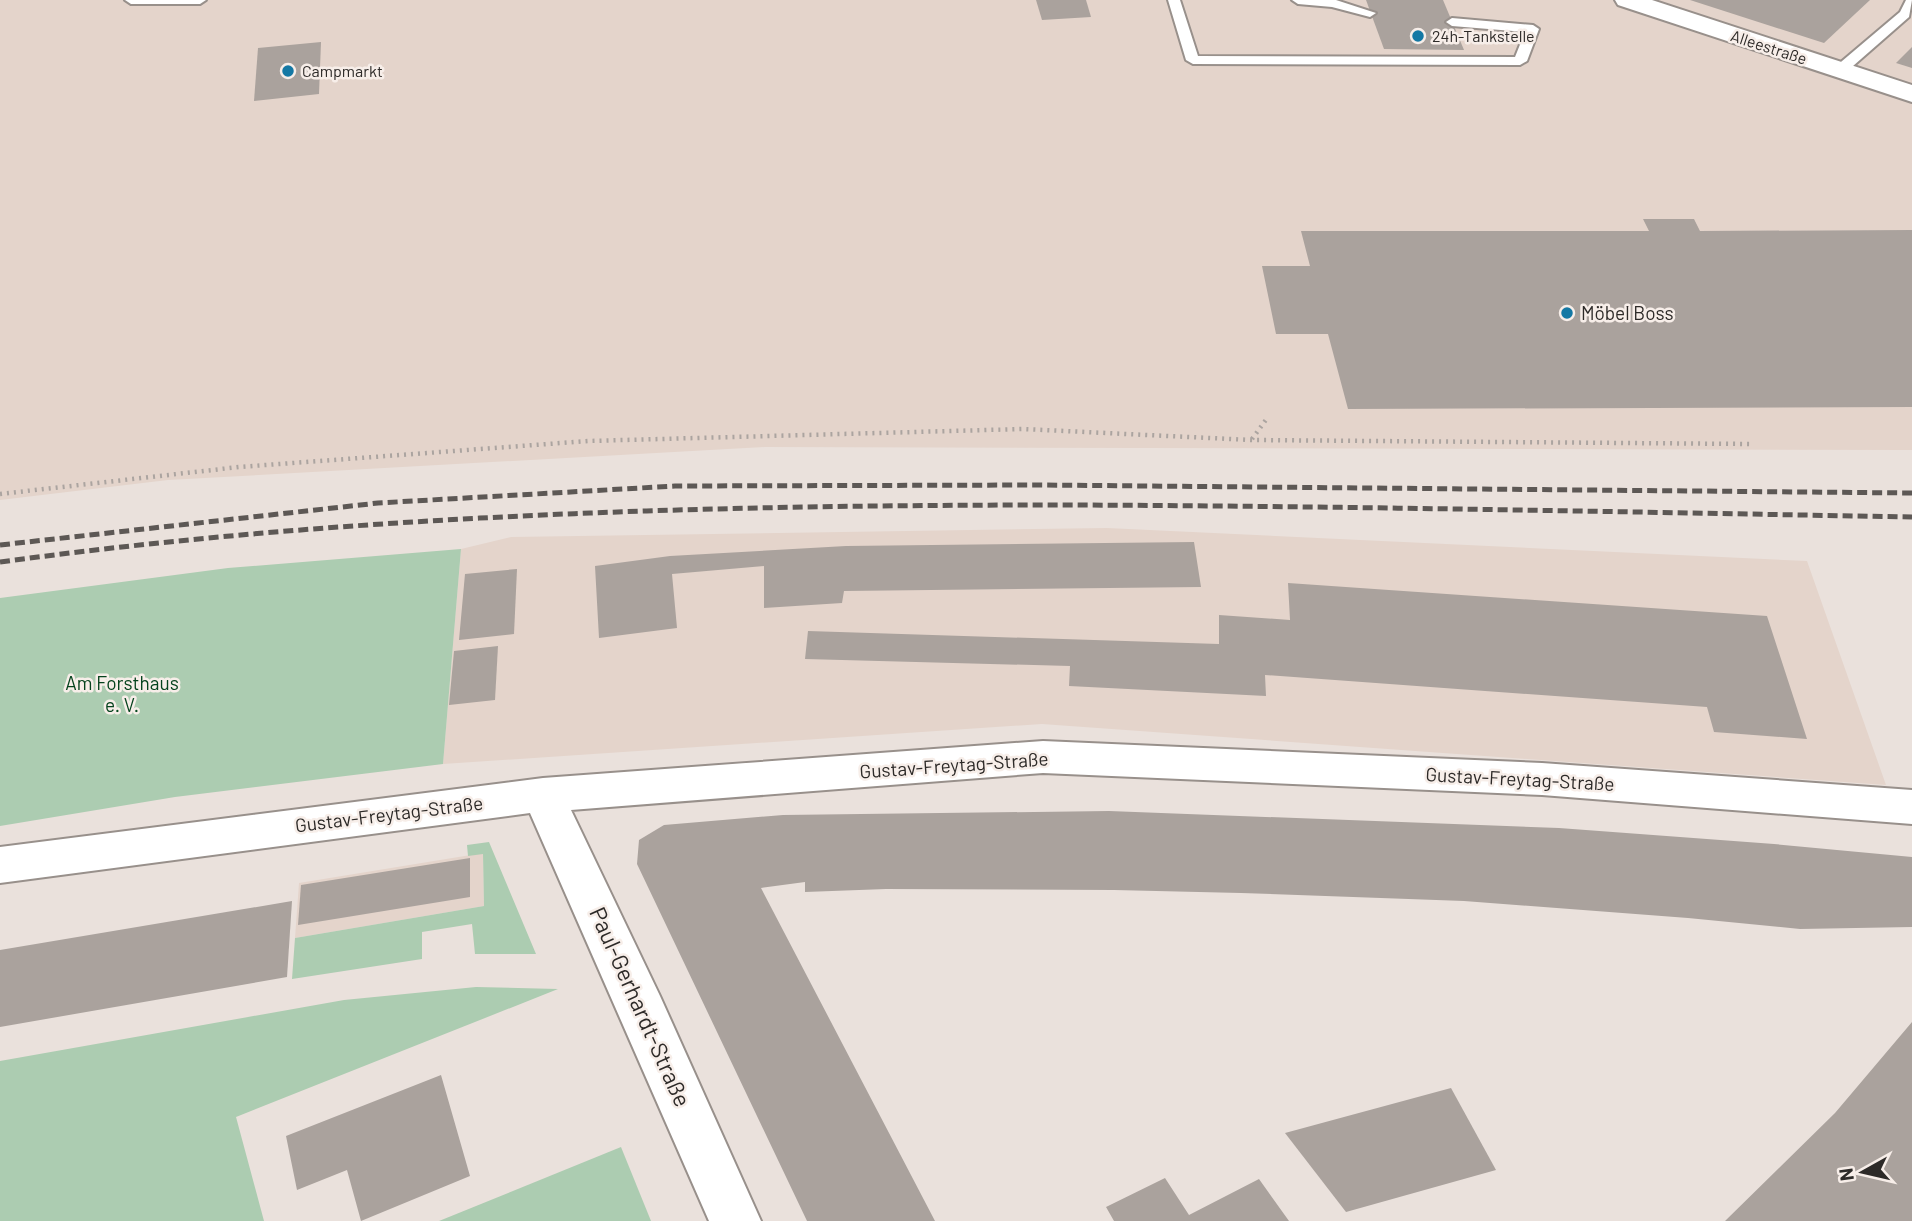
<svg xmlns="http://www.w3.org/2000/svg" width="1912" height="1221" viewBox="0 0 1912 1221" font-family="Barlow,sans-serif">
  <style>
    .built { fill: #e4d4cb }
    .green { fill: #acccb1 }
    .building { fill: #aaa29d }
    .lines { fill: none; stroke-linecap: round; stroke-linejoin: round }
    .lane-casing { stroke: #98908b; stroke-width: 4 }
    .street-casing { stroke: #98908b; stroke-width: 4 }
    .path { stroke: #aba4a0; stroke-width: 4.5; stroke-dasharray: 2 5; stroke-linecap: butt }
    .lane { fill: #fff; fill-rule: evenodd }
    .street { fill: #fff; fill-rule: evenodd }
    .rail { stroke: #5d5855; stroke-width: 5; stroke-dasharray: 10 5; stroke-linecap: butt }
    .poi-dot { fill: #1478a4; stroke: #f7eee9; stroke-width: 2.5 }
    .labels { text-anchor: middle; stroke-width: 5; stroke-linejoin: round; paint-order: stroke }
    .far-poi-label { font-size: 16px; fill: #2d2a28; stroke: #f7eee9; text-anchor: start }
    .far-street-label { font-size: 16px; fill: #2d2a28; stroke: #f7eee9 }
    .poi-label { font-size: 19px; fill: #2d2a28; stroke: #f7eee9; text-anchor: start }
    .park-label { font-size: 19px; fill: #05431d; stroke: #f7eee9 }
    .street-label { font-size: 19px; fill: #2d2a28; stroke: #f7eee9 }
    .near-street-label { font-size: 23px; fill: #2d2a28; stroke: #f7eee9 }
  </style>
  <rect width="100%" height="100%" fill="#eae1dc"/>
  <!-- built -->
  <g class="built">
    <path d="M 0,0 L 1912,0 L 1912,450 L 765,447 L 168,480 L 0,500 Z"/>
    <path d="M 1107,528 L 1807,561 L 1886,785 L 1042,724 L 443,764 L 461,549 L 511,537 Z"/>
    <path d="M 483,853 L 484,906 L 295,938 L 299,883 Z"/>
  </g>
  <!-- green -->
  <g class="green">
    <path d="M 461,549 L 443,764 L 175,797 L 0,826 L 0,598 L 228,568 Z"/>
    <path d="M 489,842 L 536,954 L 475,954 L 472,924 L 422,932 L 422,959 L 292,979 L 295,938 L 484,906 L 483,854 L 468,856 L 467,845 Z"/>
    <path d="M 476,987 L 558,989 L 236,1117 L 264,1221 L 0,1221 L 0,1061 L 344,1000 Z"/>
    <path d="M 621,1147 L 651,1221 L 439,1221 Z"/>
  </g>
  <!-- building -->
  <g class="building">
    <path d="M 1036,0 L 1086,0 L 1091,17 L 1042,20 Z"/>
    <path d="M 1366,0 L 1443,0 L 1464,50 L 1384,49 Z"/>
    <path d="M 1690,0 L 1870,0 L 1824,43 Z"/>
    <path d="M 321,42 L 319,94 L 254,101 L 258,48 Z"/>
    <path d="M 1912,47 L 1912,68 L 1896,63 Z"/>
    <path d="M 1643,219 L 1694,219 L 1700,231 L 1912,230 L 1912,407 L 1348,409 L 1328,334 L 1276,334 L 1262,266 L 1310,266 L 1301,231 L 1649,231 Z"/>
    <path d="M 1194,542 L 1201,587 L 844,591 L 842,603 L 764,608 L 764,566 L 672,574 L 677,628 L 599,638 L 595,566 L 670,556 L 846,546 Z"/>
    <path d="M 517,569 L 514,634 L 459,640 L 465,574 Z"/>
    <path d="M 1288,583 L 1767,616 L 1807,739 L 1714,732 L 1707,707 L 1265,675 L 1266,696 L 1069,686 L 1070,666 L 805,659 L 808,631 L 1219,644 L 1219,615 L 1290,620 Z"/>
    <path d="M 498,646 L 495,700 L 449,705 L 454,651 Z"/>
    <path d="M 1109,811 L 1559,828 L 1774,844 L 1912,857 L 1912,927 L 1800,929 L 1688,918 L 1464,901 L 1241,893 L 1114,890 L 886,889 L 805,892 L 805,882 L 761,888 L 935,1221 L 807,1221 L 637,864 L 639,840 L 664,825 L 783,815 Z"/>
    <path d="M 470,858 L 470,897 L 298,925 L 301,885 Z"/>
    <path d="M 292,901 L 287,977 L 0,1027 L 0,950 Z"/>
    <path d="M 1912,1022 L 1912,1221 L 1725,1221 L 1835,1113 Z"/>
    <path d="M 441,1075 L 470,1176 L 361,1221 L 347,1170 L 297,1190 L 286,1136 Z"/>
    <path d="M 1451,1088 L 1496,1170 L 1346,1212 L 1285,1133 Z"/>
    <path d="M 1165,1178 L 1189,1215 L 1259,1179 L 1289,1221 L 1114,1221 L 1106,1207 Z"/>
  </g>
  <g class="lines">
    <defs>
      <g id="lane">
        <path d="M 125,0 L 206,0 L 200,4 L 131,4 Z"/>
        <path d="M 1168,0 L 1180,0 L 1198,56 L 1515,57 L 1525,32 L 1452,26 L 1446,22 L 1452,18 L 1533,25 L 1539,29 L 1527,61 L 1520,65 L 1193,64 L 1186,60 Z"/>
        <path d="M 1292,0 L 1336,0 L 1376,13 L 1370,17 L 1332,7 L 1298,4 Z"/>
        <path d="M 1906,0 L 1912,0 L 1909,17 L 1845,73 L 1835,73 L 1835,67 L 1900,12 Z"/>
      </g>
      <g id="street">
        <path d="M 1615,0 L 1652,0 L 1912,85 L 1912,102 L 1618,5 Z"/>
        <path d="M 1043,741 L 1542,763 L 1912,790 L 1912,824 L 1542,795 L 1043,773 L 571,810 L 660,996 L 761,1221 L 709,1221 L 530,813 L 0,883 L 0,847 L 543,778 Z"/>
      </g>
    </defs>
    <!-- lane casing -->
    <use href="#lane" class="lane-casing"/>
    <!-- street casing -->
    <use href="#street" class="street-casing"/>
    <!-- path -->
    <g class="path">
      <path d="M 1252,439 L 1268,417"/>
      <path d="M 0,494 L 239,467 L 588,441 L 1023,429 L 1251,440 L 1751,444"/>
    </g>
    <!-- lane -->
    <use href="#lane" class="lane"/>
    <!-- street -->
    <use href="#street" class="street"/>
    <!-- rail -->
    <g class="rail">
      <path d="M 0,545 L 378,503 L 675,486 L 1039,485 L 1912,493"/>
      <path d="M 0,562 C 354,514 709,505 1065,505 C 1348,506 1630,512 1912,517"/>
    </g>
  </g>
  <!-- markers -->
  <g class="poi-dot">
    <circle cx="1418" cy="36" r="7"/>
    <circle cx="288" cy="71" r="7"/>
    <circle cx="1567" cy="313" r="7"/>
  </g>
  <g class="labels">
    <!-- far-poi labels -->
    <g class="far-poi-label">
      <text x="1432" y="42">24h-Tankstelle</text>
      <text x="302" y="77">Campmarkt</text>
    </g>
    <!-- far-street labels -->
    <g class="far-street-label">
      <text transform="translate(1769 47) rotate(18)" y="6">Alleestraße</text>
    </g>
    <!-- poi labels -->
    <g class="poi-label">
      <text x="1581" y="320">Möbel Boss</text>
    </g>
    <!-- park labels -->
    <g class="park-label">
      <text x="122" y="690">Am Forsthaus<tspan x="122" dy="22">e. V.</tspan></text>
    </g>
    <!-- street labels -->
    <g class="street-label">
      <text transform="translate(954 765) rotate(-4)" y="7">Gustav-Freytag-Straße</text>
      <text transform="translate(1520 779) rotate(3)" y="7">Gustav-Freytag-Straße</text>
      <text transform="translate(389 814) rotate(-7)" y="7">Gustav-Freytag-Straße</text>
    </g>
    <!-- near-street labels -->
    <g class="near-street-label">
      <text transform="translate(640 1007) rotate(66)" y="8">Paul-Gerhardt-Straße</text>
    </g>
  </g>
  <!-- north arrow -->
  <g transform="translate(1863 1172) rotate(262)" stroke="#f7eee9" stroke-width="5" paint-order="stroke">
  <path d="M0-5L12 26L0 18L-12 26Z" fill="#2d2a28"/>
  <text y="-10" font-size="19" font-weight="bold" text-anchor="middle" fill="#2d2a28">N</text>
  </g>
</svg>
